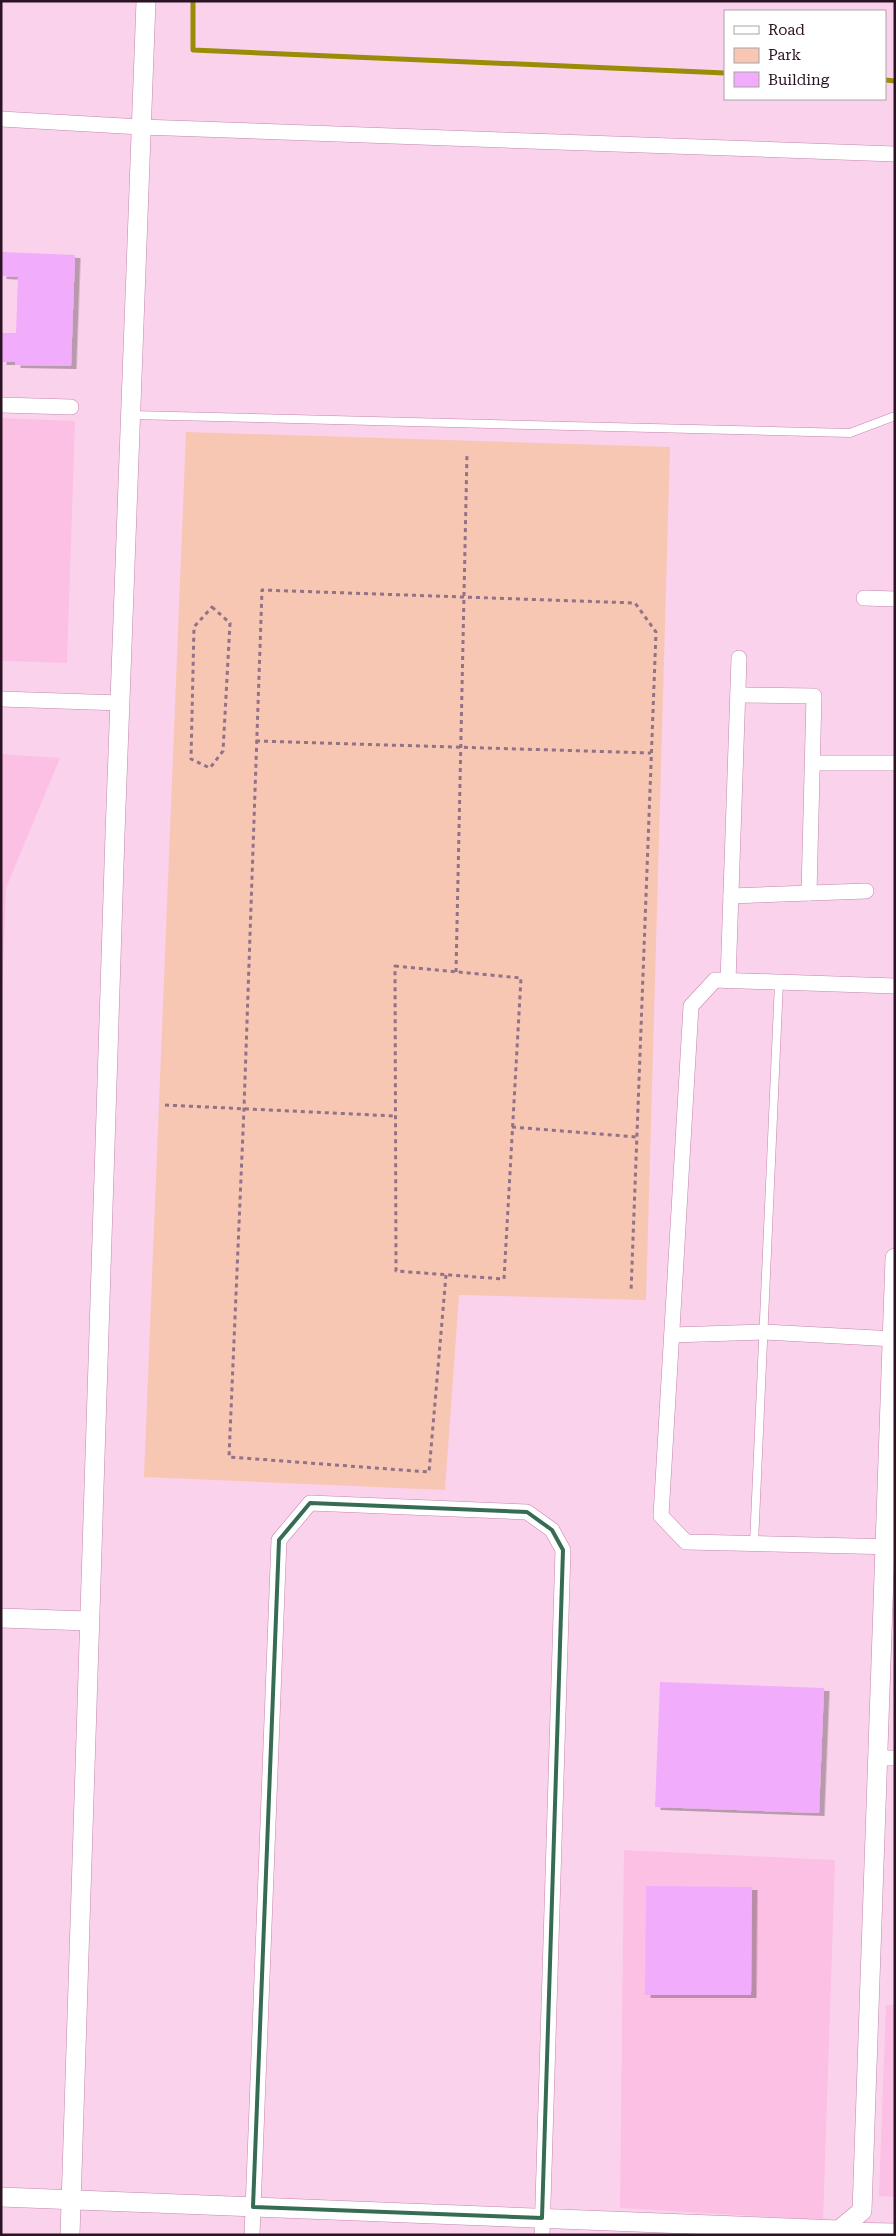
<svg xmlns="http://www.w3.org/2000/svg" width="896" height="2236" viewBox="0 0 896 2236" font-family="'Roboto Serif',serif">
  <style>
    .built { fill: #fcc0e4 }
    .green { fill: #f7c7b4 }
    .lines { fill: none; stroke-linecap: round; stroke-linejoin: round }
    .stream { stroke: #9a8c06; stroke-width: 5 }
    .building { fill: #f2acfc; filter: url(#shadow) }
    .service-casing { stroke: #c485ac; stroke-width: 9 }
    .minor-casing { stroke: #c485ac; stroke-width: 16 }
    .tertiary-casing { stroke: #c485ac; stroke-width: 20 }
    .path { stroke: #927286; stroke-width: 3; stroke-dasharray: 4 4; stroke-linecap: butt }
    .service { stroke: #fff; stroke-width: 8 }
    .minor { stroke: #fff; stroke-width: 15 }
    .tertiary { stroke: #fff; stroke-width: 19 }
    .marked { fill: none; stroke: #366c53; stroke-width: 4; stroke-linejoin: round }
  </style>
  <defs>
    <filter id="shadow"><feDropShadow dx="5.5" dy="3" stdDeviation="0" flood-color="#0004"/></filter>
  </defs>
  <rect width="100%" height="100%" fill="#fbd2eb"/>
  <!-- built -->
  <g class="built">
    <path d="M 1,418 L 75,421 L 67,663 L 1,661 Z"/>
    <path d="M 1,754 L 60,758 L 6,888 L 1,1018 Z"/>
    <path d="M 624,1850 L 835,1860 L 823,2220 L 620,2208 Z"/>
    <path d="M 886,2005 L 895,2005 L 895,2197 L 879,2196 Z"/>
  </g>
  <!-- green -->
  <path class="green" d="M 186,432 L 670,447 L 646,1300 L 459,1295 L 445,1490 L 144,1477 Z"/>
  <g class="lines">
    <!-- stream -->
    <g class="stream">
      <path d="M 193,1 L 193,50 L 725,73"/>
      <path d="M 885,80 L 895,81"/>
    </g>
  </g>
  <!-- building -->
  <g class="building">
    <path d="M 1,252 L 75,255 L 71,366 L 15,365 L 15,362 L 1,362 L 1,333 L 16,333 L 18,277 L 1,276 Z"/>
    <path d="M 660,1682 L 824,1688 L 819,1813 L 655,1807 Z"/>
    <path d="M 646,1886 L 752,1887 L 751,1995 L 645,1995 Z"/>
  </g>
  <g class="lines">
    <defs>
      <g id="service">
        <path d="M 132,415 L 850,433 L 895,416"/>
        <path d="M 754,1544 L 779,982"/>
      </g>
      <g id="minor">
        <path d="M 1,119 L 141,127 L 895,154"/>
        <path d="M 1,405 L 71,407"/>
        <path d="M 864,598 L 895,599"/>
        <path d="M 738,695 L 814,696 L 809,893"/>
        <path d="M 1,699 L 121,703"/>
        <path d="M 813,763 L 895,763"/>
        <path d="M 731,896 L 866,891"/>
        <path d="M 728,981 L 739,658"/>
        <path d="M 895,986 L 715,980 L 691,1006 L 661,1516 L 686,1542 L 895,1547"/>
        <path d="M 672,1335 L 764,1332 L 895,1339"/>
        <path d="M 878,1758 L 895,1758"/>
        <path d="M 839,2230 L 895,2231"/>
        <path d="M 252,2235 L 279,1540 L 310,1503 L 527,1512 L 552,1530 L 563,1550 L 542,2235"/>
      </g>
      <g id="tertiary">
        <path d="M 1,1618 L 88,1621"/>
        <path d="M 1,2197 L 839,2230 L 862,2211 L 895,1258"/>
        <path d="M 70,2235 L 115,834 L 146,1"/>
      </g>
    </defs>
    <!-- service casing -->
    <use href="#service" class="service-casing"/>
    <!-- minor casing -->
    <use href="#minor" class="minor-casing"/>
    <!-- tertiary casing -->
    <use href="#tertiary" class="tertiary-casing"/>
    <!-- path -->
    <g class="path">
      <path d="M 212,607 L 230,623 L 223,751 L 210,768 L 191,759 L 194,627 Z"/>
      <path d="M 256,741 L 651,753"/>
      <path d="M 395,966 L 521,978 L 504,1279 L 396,1271 Z"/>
      <path d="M 456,972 L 467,453"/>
      <path d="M 165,1105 L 395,1116"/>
      <path d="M 512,1127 L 637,1137"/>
      <path d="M 446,1275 L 429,1472 L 229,1457 L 244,1108 L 262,590 L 635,603 L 656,632 L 631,1292"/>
    </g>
    <!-- service -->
    <use href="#service" class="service"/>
    <!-- minor -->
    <use href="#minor" class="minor"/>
    <!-- tertiary -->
    <use href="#tertiary" class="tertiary"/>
  </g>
  <!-- marked area -->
  <path class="marked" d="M 310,1503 L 527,1512 L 552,1530 L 563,1550 L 542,2218 L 253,2207 L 279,1540 Z"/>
  <!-- border -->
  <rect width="896" height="2236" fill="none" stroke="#2b1323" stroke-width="5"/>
  <!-- legend -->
  <rect x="724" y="10" width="162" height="90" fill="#ffffff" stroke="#aaa1a7"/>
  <rect x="734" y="26" width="25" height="8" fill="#ffffff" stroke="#aaa1a7"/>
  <text x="768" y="35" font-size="15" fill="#2b1323">Road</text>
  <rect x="734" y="48" width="25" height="15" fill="#f7c7b4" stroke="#aaa1a7"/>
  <text x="768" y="60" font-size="15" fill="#2b1323">Park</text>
  <rect x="734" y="72" width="25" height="15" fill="#f2acfc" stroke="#aaa1a7"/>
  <text x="768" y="85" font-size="15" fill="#2b1323">Building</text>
</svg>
